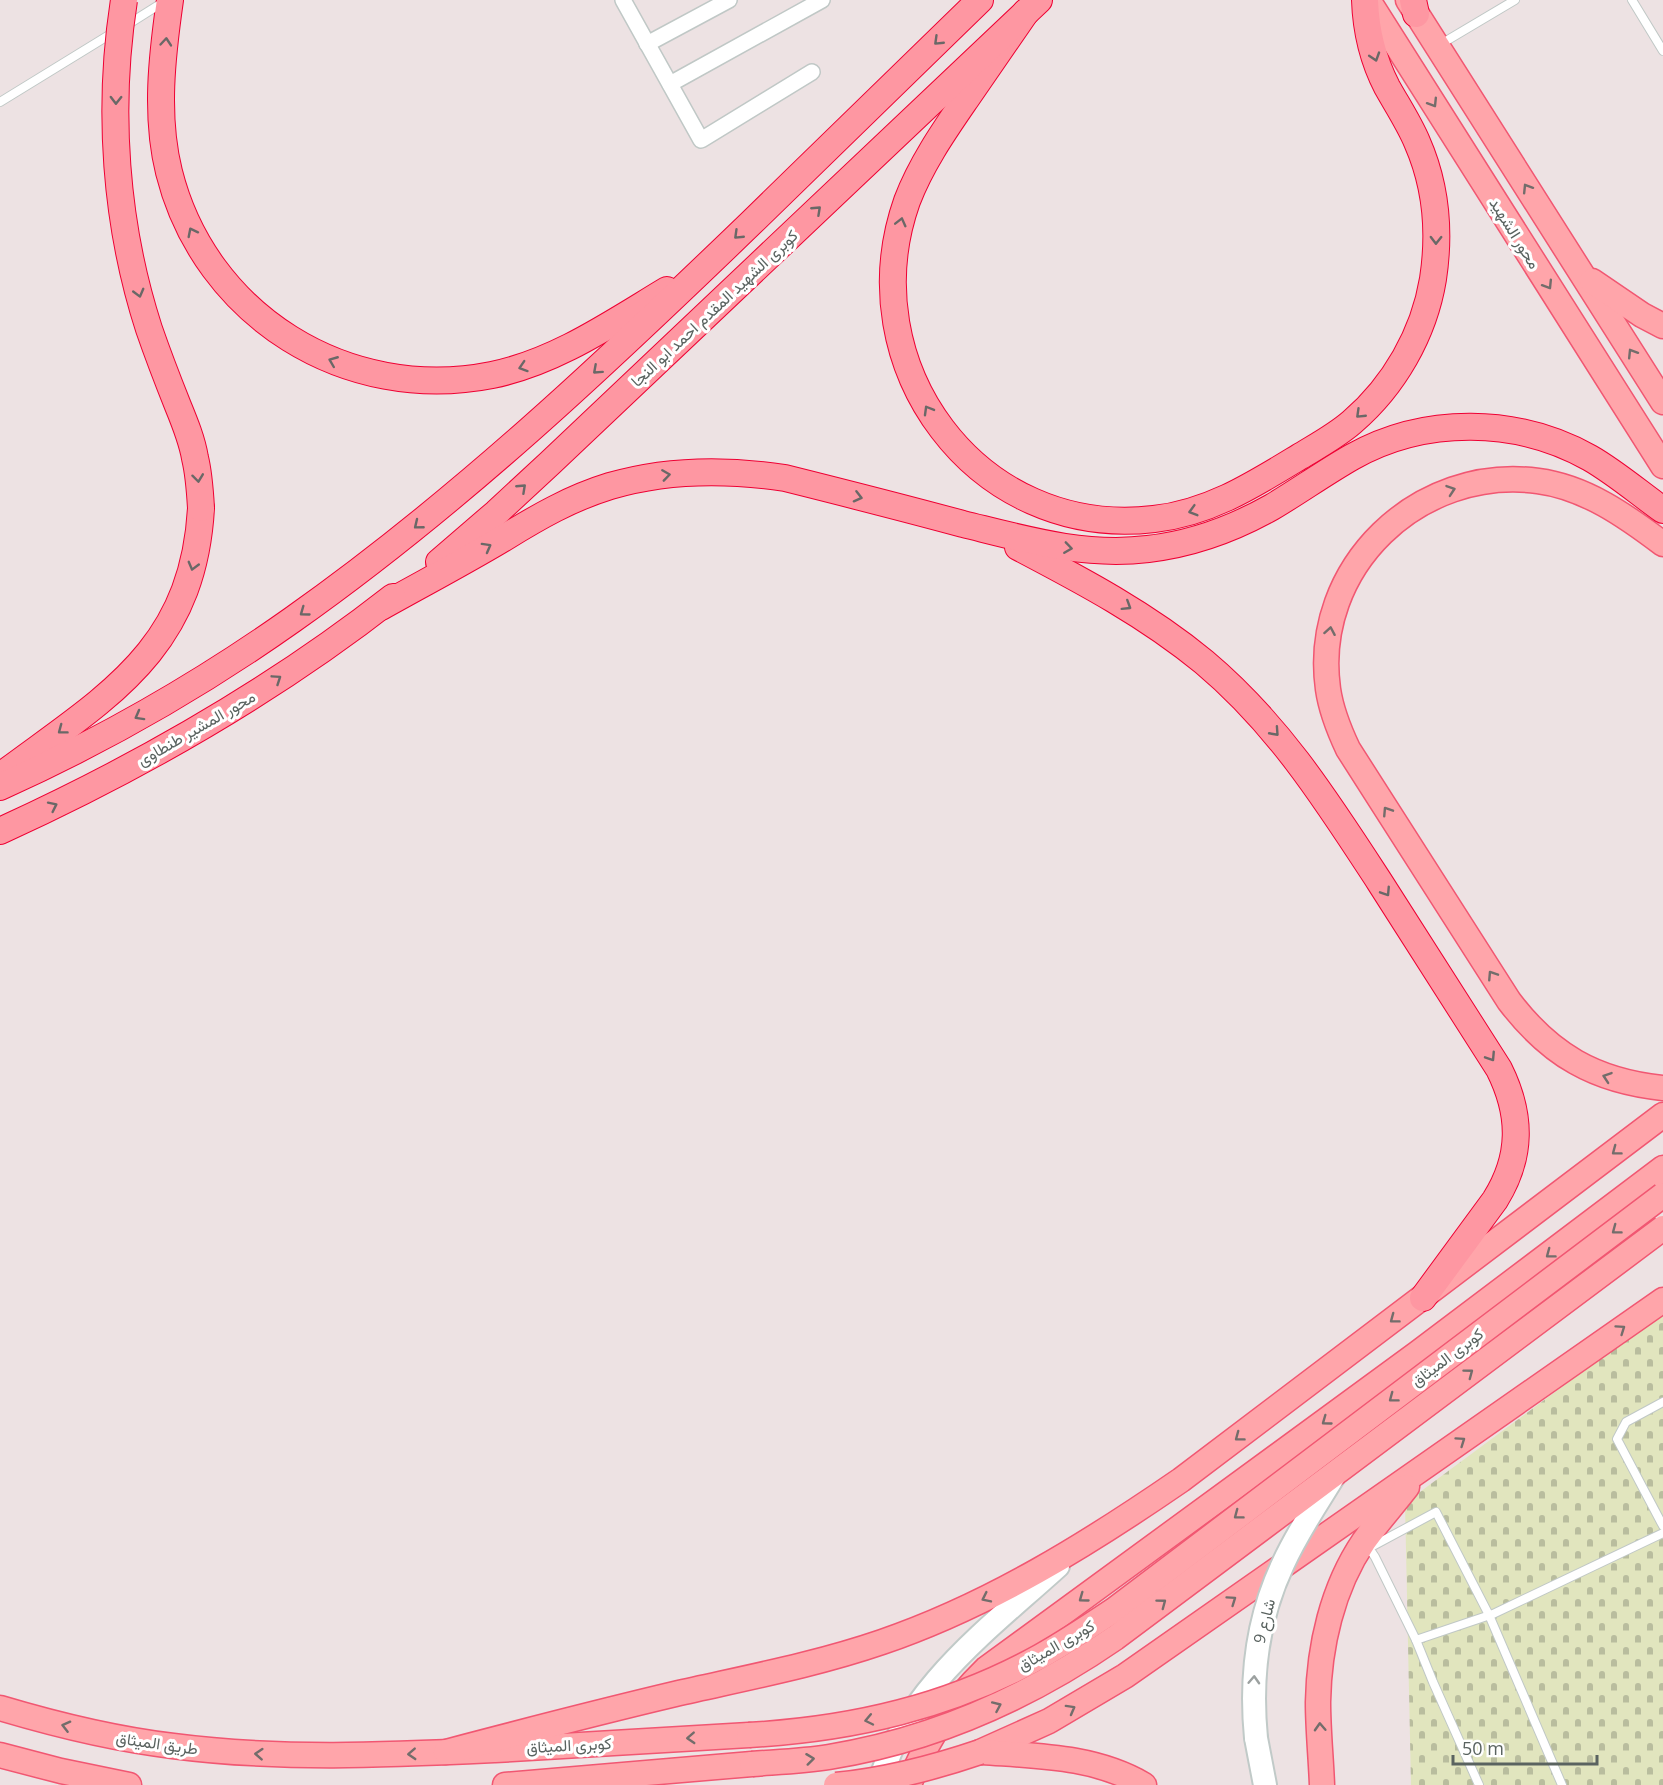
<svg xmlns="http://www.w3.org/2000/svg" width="1663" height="1785" viewBox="0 0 1663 1785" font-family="'Open Sans',Vazirmatn,sans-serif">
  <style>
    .cemetery { fill: url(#cemetery-stones) }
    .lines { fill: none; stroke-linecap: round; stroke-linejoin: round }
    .service-casing { stroke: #c0c8c6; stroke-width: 10 }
    .minor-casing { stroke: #c0c8c6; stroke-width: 18 }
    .secondary-casing { stroke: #c1cac8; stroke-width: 26 }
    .primary-casing { stroke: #f15772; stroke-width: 27 }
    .trunk-casing { stroke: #ee0133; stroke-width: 28 }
    .service { stroke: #fff; stroke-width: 8 }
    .minor { stroke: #fff; stroke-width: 15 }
    .secondary { stroke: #fff; stroke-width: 22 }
    .primary { stroke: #ffa5aa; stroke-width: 24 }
    .trunk { stroke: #fe97a2; stroke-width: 26 }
    .secondary-bridge-casing { stroke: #c1cac8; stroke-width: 26; stroke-linecap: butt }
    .primary-bridge-casing { stroke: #f15772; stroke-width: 27; stroke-linecap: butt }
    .trunk-bridge-casing { stroke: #ee0133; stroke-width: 28; stroke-linecap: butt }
    .secondary-bridge { stroke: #fff; stroke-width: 22 }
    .primary-bridge { stroke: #ffa5aa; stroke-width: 24 }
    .trunk-bridge { stroke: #fe97a2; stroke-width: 26 }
    .oneway { stroke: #6a6867 }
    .oneway2 { stroke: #736d6b }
    .oneway3 { stroke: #9ca1a0 }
    .labels { text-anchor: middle; stroke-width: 6; stroke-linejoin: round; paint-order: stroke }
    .street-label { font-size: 16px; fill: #5a6360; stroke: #fff }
  </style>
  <defs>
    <pattern id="cemetery-stones" width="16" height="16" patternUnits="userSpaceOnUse" patternTransform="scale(1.5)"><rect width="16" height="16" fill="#e1e5be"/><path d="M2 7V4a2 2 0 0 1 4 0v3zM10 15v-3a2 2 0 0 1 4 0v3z" fill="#b9bd9e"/></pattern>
  </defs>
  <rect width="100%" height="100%" fill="#ede2e3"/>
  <!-- cemetery -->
  <path class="cemetery" d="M 1663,1312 L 1663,1785 L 1411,1785 L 1405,1503 Z"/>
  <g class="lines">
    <defs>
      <g id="service">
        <path d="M 1632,0 L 1663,51"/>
        <path d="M 127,25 L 165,1"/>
        <path d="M 1441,44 L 1515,0"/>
        <path d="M 0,102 L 114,32"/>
        <path d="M 1663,1402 L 1626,1422 L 1617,1439 L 1663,1526"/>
        <path d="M 1367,1545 L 1375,1557 L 1416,1640 L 1493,1614 L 1663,1533"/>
        <path d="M 1369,1548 L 1436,1512 L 1489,1615 L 1562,1785"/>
        <path d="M 1416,1640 L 1433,1682 L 1479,1785"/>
      </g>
      <g id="minor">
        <path d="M 623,0 L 701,140 L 812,72"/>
        <path d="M 647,44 L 729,0"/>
        <path d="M 670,84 L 822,0"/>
      </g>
      <g id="secondary">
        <path d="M 1256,1738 L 1265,1785"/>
        <path d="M 879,1785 C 903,1691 990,1628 1058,1566"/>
      </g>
      <g id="primary">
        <path d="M 1368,0 L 1663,466"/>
        <path d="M 1408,0 L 1663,402"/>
        <path d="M 1592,281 L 1642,315 L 1663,326"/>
        <path d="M 1663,544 C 1626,516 1585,487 1538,481 C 1419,465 1311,567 1328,689 C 1331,710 1339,730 1348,749 L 1509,1001 C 1550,1055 1595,1081 1663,1088"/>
        <path d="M 0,1708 C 57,1725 114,1739 173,1746 C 280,1760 387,1755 495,1750 C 580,1745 664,1740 749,1735"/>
        <path d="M 446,1752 C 522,1732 599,1712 675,1694 C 745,1678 815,1665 882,1642 C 990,1605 1088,1544 1181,1480 L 1663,1115"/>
        <path d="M 980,1752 L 1049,1721 L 1125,1676 L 1663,1300"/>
        <path d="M 982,1752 C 1037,1756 1095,1756 1144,1785"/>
        <path d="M 0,1755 L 61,1771 L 129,1785"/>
        <path d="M 505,1785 L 752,1764"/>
        <path d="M 909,1785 C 926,1739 951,1703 986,1669 L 1418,1353 L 1663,1168"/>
        <path d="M 1322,1785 C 1321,1758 1318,1730 1318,1702 C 1319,1647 1332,1588 1364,1541 C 1377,1523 1393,1505 1407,1487"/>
      </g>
      <g id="trunk">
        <path d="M 170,0 C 162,56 155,116 169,172 C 205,316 347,404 492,375 C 556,362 612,323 667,290"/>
        <path d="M 1413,0 L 1416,14"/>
        <path d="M 1026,12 C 1006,41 986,70 966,99 C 944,131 921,164 907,201 C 849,365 977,540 1154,519 C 1209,513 1253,485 1299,457 C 1317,446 1336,436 1352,422 C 1394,386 1424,334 1433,279 C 1440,233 1436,185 1417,142 C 1409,123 1397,105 1387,87 C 1373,60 1366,30 1365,0"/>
        <path d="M 1018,547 C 1083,581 1147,615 1204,662 C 1278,724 1327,801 1379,881 C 1419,944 1459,1007 1499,1069 C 1522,1115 1522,1157 1495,1200 L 1423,1298"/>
        <path d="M 439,562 L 496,513 L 550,463 L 1039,0"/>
        <path d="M 381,607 C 422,584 464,562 504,538 C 538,517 571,498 610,486 C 668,469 726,469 785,478 C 845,493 904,508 963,524 C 1024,539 1084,557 1148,549 C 1192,544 1233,529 1272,507 C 1299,491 1324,473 1352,457 C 1425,416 1517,417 1590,458 C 1616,473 1639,493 1663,510"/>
        <path d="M 3,774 C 106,697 193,651 201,508"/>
        <path d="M 0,787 C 102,741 200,685 292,620 C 458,503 606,363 752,222 C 828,148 904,74 980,0"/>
        <path d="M 0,831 C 138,768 273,691 393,597"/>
      </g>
    </defs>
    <!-- service casing -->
    <use href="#service" class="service-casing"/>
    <!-- minor casing -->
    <use href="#minor" class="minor-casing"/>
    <!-- secondary casing -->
    <use href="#secondary" class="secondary-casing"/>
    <!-- primary casing -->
    <use href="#primary" class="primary-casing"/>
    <!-- trunk casing -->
    <use href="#trunk" class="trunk-casing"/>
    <!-- service -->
    <use href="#service" class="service"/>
    <!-- minor -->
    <use href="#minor" class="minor"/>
    <!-- secondary -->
    <use href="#secondary" class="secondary"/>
    <!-- primary -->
    <use href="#primary" class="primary"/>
    <!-- trunk -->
    <use href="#trunk" class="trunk"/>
    <defs>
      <path id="secondary-bridge" d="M 1256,1738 C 1250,1677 1257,1619 1283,1564 C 1297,1533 1316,1505 1334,1476"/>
      <g id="primary-bridge">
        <path d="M 749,1735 C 853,1729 949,1707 1041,1656 C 1066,1642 1090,1626 1114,1610 L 1663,1195"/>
        <path d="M 752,1764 C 778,1762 804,1761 829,1757 C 934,1740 1028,1698 1115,1638 L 1663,1228"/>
        <path d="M 836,1785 C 886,1780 933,1768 980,1752"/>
      </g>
      <path id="trunk-bridge" d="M 124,0 C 107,109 115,224 149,329 C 158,355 168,381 178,406 C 185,423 192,440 195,458 C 199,474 200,491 201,508"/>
    </defs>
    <!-- secondary-bridge casing -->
    <use href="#secondary-bridge" class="secondary-bridge-casing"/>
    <!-- primary-bridge casing -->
    <use href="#primary-bridge" class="primary-bridge-casing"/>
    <!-- trunk-bridge casing -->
    <use href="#trunk-bridge" class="trunk-bridge-casing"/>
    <!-- secondary-bridge -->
    <use href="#secondary-bridge" class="secondary-bridge"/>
    <!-- primary-bridge -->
    <use href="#primary-bridge" class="primary-bridge"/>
    <!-- trunk-bridge -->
    <use href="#trunk-bridge" class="trunk-bridge"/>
  </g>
  <!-- one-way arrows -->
  <defs><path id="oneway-chevron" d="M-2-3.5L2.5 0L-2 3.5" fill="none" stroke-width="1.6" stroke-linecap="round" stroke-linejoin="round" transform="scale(1.5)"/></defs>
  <g class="oneway">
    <use href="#oneway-chevron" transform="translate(938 41) rotate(136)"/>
    <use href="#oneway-chevron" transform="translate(166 42) rotate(-85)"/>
    <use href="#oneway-chevron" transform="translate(1375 57) rotate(72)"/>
    <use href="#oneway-chevron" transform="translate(116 100) rotate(91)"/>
    <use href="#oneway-chevron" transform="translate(817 210) rotate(-43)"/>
    <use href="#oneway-chevron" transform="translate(901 222) rotate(-76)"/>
    <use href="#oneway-chevron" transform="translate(192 232) rotate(-117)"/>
    <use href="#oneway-chevron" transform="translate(738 235) rotate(136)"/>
    <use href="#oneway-chevron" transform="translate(1436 240) rotate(91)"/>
    <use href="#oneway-chevron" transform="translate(139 293) rotate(75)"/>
    <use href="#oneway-chevron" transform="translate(333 361) rotate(-158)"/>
    <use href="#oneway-chevron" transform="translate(523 367) rotate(162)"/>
    <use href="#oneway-chevron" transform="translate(597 370) rotate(138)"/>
    <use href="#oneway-chevron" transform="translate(928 410) rotate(-120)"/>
    <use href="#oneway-chevron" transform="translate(1360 414) rotate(136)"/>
    <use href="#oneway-chevron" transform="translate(666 475) rotate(-8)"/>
    <use href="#oneway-chevron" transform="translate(198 478) rotate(83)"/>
    <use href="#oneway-chevron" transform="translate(522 488) rotate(-43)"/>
    <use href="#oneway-chevron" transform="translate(858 497) rotate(14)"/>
    <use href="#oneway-chevron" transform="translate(1193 511) rotate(164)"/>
    <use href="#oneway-chevron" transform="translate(418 525) rotate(141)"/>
    <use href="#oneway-chevron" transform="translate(487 547) rotate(-29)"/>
    <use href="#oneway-chevron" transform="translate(1068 548) rotate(8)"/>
    <use href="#oneway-chevron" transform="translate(193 566) rotate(105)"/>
    <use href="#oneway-chevron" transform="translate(1127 606) rotate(32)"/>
    <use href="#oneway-chevron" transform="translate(304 612) rotate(144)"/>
    <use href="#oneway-chevron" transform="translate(277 679) rotate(-34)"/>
    <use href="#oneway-chevron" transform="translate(139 716) rotate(151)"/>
    <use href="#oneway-chevron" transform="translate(62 730) rotate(143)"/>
    <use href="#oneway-chevron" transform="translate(1275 732) rotate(48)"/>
    <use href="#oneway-chevron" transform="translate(53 806) rotate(-26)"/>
    <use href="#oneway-chevron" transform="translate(1386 892) rotate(57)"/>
    <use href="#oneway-chevron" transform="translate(1491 1057) rotate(57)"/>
  </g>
  <g class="oneway2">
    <use href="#oneway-chevron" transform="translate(1433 103) rotate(58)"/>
    <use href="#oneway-chevron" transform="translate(1527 188) rotate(-122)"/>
    <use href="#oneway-chevron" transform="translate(1548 285) rotate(58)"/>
    <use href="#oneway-chevron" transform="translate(1632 353) rotate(-122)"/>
    <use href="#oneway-chevron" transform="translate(1451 490) rotate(-19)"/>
    <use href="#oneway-chevron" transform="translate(1330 631) rotate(-80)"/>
    <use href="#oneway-chevron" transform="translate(1387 811) rotate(-123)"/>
    <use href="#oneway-chevron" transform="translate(1492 975) rotate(-123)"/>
    <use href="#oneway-chevron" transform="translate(1607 1077) rotate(-161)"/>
    <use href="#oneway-chevron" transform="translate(1616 1151) rotate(143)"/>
    <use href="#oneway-chevron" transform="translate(1616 1230) rotate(143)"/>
    <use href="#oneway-chevron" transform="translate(1550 1254) rotate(143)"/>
    <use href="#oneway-chevron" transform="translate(1394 1319) rotate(143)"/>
    <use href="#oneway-chevron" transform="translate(1621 1329) rotate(-35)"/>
    <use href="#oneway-chevron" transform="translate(1469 1373) rotate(-37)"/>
    <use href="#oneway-chevron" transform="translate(1393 1398) rotate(143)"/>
    <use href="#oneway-chevron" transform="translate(1326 1421) rotate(144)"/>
    <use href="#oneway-chevron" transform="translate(1239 1437) rotate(143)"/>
    <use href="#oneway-chevron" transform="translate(1461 1441) rotate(-35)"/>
    <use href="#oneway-chevron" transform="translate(1238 1515) rotate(143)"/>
    <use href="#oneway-chevron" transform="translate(986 1598) rotate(154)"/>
    <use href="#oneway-chevron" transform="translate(1083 1598) rotate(144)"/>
    <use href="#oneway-chevron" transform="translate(1232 1600) rotate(-35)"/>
    <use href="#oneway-chevron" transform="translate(1162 1603) rotate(-37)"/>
    <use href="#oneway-chevron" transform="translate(997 1706) rotate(-24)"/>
    <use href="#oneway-chevron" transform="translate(1071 1709) rotate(-29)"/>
    <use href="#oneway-chevron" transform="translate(869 1720) rotate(168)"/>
    <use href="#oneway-chevron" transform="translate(66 1726) rotate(-166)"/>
    <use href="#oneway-chevron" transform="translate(1320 1727) rotate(-93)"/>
    <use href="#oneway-chevron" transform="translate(691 1738) rotate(177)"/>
    <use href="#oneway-chevron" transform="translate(259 1754) rotate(-176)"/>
    <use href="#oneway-chevron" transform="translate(412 1754) rotate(177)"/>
    <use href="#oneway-chevron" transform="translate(810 1759) rotate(-7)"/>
  </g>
  <use class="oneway3" href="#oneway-chevron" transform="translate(1254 1680) rotate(-87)"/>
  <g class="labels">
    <!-- street labels -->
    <g class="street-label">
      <text transform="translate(1515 233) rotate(58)" y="6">محور الشهيد</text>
      <text transform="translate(714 308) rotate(-43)" y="6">كوبرى الشهيد المقدم احمد ابو النجا</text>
      <text transform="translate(196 728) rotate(-30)" y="6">محور المشير طنطاوى</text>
      <text transform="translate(1447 1357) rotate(-37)" y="6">كوبرى الميثاق</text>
      <text transform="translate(1264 1621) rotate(-76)" y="6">شارع 9</text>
      <text transform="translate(1056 1645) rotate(-30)" y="6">كوبرى الميثاق</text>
      <text transform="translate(157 1743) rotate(8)" y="6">طريق الميثاق</text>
      <text transform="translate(569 1745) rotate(-3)" y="6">كوبرى الميثاق</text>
    </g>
  </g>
  <!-- scale -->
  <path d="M1453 1755v9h144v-9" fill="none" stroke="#5a6360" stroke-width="3"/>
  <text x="1462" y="1755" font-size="18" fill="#5a6360" stroke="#ffffff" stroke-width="4.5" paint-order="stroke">50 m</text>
</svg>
